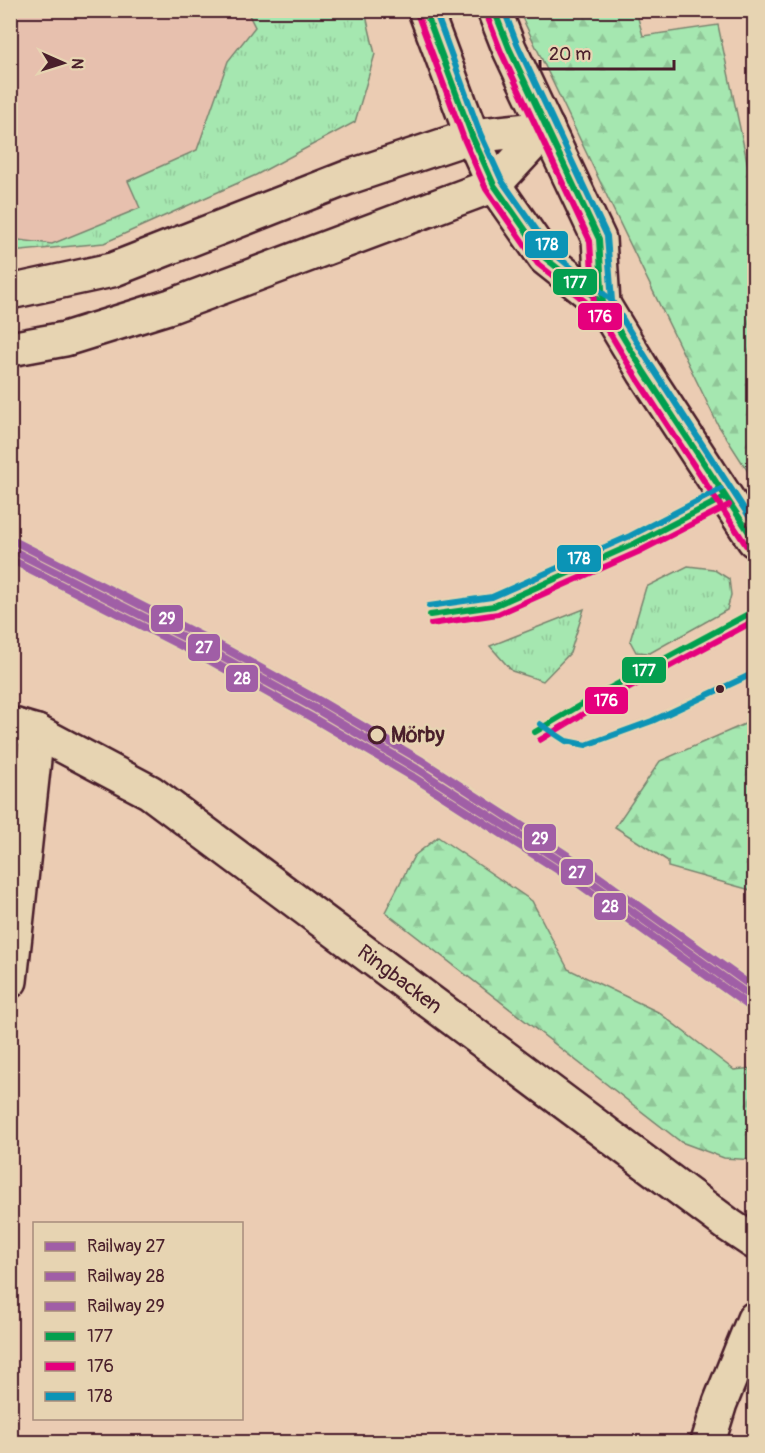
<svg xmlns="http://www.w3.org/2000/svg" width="765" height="1453" viewBox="0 0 765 1453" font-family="Pangolin,sans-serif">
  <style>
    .built { fill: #e7c0ae }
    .grass { fill: url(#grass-tufts); stroke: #78836e; stroke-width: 1.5 }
    .forest { fill: url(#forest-firs); stroke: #78836e; stroke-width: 1.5 }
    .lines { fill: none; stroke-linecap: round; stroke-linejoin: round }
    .street-casing { stroke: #4a1f2b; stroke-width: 38 }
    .secondary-casing { stroke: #4a1f2b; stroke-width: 38 }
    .highway-casing { stroke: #4a1f2b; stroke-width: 38 }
    .street { stroke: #e7d4b2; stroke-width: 33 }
    .secondary { stroke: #e7d4b2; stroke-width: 33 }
    .highway { stroke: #e7d4b2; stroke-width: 33 }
    .bus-1-casing { stroke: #e7d4b2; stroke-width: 10 }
    .bus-2-casing { stroke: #e7d4b2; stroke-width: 10 }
    .bus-3-casing { stroke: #e7d4b2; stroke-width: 10 }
    .bus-1 { stroke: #049f4f; stroke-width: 6 }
    .bus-2 { stroke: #e5007d; stroke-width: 6 }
    .bus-3 { stroke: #0b94b6; stroke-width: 6 }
    .rail-1-casing { stroke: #e7d4b2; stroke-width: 12 }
    .rail-2-casing { stroke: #e7d4b2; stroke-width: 12 }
    .rail-3-casing { stroke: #e7d4b2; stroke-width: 12 }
    .rail-1 { stroke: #a05ea6; stroke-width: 8 }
    .rail-2 { stroke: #a05ea6; stroke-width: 8 }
    .rail-3 { stroke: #a05ea6; stroke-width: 8 }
    .bus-dot { fill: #4a1f2b; stroke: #e7d4b2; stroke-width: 2 }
    .stop-dot { fill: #e7d4b2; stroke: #4a1f2b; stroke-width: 3 }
    .labels { text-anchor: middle; stroke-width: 5; stroke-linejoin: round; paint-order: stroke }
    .stop-label { font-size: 21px; font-weight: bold; fill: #4a1f2b; stroke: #e7d4b2; text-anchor: start }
    .street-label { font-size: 21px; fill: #4a1f2b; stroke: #e7d4b2 }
    .line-badge { stroke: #e7d4b2; stroke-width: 2 }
    .badge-label { font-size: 16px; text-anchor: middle; font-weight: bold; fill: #fff }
  </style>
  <defs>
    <pattern id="grass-tufts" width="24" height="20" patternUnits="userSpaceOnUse" patternTransform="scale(1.5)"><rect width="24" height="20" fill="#a5e7b0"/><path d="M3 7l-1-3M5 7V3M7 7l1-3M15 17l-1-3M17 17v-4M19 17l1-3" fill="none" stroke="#90c698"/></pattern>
    <pattern id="forest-firs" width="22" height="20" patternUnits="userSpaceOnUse" patternTransform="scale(1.5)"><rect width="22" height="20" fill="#a5e7b0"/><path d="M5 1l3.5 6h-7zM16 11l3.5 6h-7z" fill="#90c698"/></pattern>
  </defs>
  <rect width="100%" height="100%" fill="#ebccb3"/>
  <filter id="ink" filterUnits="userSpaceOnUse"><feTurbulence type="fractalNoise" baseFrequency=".0167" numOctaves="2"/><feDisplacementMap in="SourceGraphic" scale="12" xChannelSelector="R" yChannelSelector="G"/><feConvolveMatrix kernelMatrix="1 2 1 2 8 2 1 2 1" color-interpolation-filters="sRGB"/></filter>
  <g filter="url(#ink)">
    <!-- built -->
    <path class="built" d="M 23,10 L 247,11 L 256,27 L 228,61 L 197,150 L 128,181 L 141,208 L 52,244 L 11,239 L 11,11 L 13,11 L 14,14 Z"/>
    <!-- grass -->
    <g class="grass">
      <path d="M 247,11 L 365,11 L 375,54 L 355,122 L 256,175 L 104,243 L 11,252 L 11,239 L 52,244 L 140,208 L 128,181 L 197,150 L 228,61 L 255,27 Z"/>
      <path d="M 688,566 L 713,569 L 729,579 L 731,595 L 727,610 L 650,653 L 636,652 L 630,641 L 646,587 Z"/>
      <path d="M 584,609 L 570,653 L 543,681 L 512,671 L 490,646 Z"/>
    </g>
    <!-- forest -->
    <g class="forest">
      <path d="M 519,11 L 636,11 L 643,36 L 718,25 L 754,194 L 754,481 L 718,425 L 614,211 Z"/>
      <path d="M 754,720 L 754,891 L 668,867 L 668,861 L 615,827 L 660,761 Z"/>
      <path d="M 438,837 L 532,901 L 568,969 L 658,1012 L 734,1070 L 754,1068 L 754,1160 L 724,1158 L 681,1142 L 385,912 L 414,856 Z"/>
    </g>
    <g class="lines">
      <defs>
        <g id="street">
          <path d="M 10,724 L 37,732 L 10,981"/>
          <path d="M 37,732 L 150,792 L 730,1226 L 754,1242"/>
          <path d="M 708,1442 L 720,1403 L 754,1319"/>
        </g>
        <g id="secondary">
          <path d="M 425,10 L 472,136 L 494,185 L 545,258 L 603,304 L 644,372 L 754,540"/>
          <path d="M 494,10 L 509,48 L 599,239 L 603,304"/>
        </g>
        <g id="highway">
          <path d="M 10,292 L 112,270 L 349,177 L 472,136 L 547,128"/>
          <path d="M 10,349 L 65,339 L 171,306 L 494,185 L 547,128"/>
        </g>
      </defs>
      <!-- street casing -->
      <use href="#street" class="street-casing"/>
      <!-- secondary casing -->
      <use href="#secondary" class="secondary-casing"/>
      <!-- highway casing -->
      <use href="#highway" class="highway-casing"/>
      <!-- street -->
      <use href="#street" class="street"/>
      <!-- secondary -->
      <use href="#secondary" class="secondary"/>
      <!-- highway -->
      <use href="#highway" class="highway"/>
      <defs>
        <g id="bus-1">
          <path d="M 425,10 L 472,136 L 494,185 L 545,258 L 603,304 L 644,372 L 754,540"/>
          <path d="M 494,10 L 509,48 L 599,239 L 603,304 L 617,328"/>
          <path d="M 430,615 L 494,606 L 634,544 L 725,497"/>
          <path d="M 535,732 L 599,694 L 754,611"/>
        </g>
        <g id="bus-2">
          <path d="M 417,13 L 464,139 L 486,189 L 538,264 L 596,310 L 636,377 L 746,545"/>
          <path d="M 486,13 L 501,52 L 590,241 L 594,306 L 609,333"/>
          <path d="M 431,624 L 498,614 L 638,552 L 729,505"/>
          <path d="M 540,740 L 603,702 L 754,621"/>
        </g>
        <g id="bus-3">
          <path d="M 435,10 L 480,133 L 502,181 L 552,252 L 610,299 L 652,367 L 754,524"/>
          <path d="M 504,10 L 517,44 L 607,236 L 612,301 L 625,323"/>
          <path d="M 429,606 L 492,597 L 630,536 L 721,489"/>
          <path d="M 540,724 L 566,741 L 586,745 L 652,721 L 750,675"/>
        </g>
      </defs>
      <!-- bus-1 casing -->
      <use href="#bus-1" class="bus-1-casing"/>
      <!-- bus-2 casing -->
      <use href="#bus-2" class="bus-2-casing"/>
      <!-- bus-3 casing -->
      <use href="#bus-3" class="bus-3-casing"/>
      <!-- bus-1 -->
      <use href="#bus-1" class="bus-1"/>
      <!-- bus-2 -->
      <use href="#bus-2" class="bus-2"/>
      <!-- bus-3 -->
      <use href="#bus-3" class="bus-3"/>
      <defs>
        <path id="rail-1" d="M 10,549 L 213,652 L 316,709 L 417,769 L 577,872 L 754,999"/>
        <path id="rail-2" d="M 10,559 L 209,660 L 311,717 L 413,777 L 572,879 L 749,1006"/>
        <path id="rail-3" d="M 14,541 L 217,644 L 320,701 L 422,761 L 582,865 L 754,988"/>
      </defs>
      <!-- rail-1 casing -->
      <use href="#rail-1" class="rail-1-casing"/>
      <!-- rail-2 casing -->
      <use href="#rail-2" class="rail-2-casing"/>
      <!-- rail-3 casing -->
      <use href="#rail-3" class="rail-3-casing"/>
      <!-- rail-1 -->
      <use href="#rail-1" class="rail-1"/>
      <!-- rail-2 -->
      <use href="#rail-2" class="rail-2"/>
      <!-- rail-3 -->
      <use href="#rail-3" class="rail-3"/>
    </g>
  </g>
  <!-- markers -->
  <circle class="bus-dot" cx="720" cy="689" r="5"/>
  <circle class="stop-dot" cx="377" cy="735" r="8"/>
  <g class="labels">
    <!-- stop labels -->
    <g class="stop-label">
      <text x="391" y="742">Mörby</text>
    </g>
    <!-- street labels -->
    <g class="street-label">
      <text transform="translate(400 979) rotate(37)" y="7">Ringbacken</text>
    </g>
  </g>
  <g class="line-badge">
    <rect x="524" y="230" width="45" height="29" rx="6" fill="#0b94b6"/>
    <rect x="552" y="268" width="46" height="28" rx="6" fill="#049f4f"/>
    <rect x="577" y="302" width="46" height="29" rx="6" fill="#e5007d"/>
    <rect x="556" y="544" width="46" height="29" rx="6" fill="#0b94b6"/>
    <rect x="150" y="604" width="34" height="29" rx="6" fill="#a05ea6"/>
    <rect x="187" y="633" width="34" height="29" rx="6" fill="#a05ea6"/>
    <rect x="621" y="656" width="46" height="28" rx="6" fill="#049f4f"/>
    <rect x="225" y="664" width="34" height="29" rx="6" fill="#a05ea6"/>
    <rect x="584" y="686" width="45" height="29" rx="6" fill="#e5007d"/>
    <rect x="523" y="823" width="34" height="29" rx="6" fill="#a05ea6"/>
    <rect x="560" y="858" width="34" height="28" rx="6" fill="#a05ea6"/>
    <rect x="593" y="892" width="34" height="29" rx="6" fill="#a05ea6"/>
  </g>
  <g class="badge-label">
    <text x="547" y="250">178</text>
    <text x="575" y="288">177</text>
    <text x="600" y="322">176</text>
    <text x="579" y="564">178</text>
    <text x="167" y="624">29</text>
    <text x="204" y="653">27</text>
    <text x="644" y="676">177</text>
    <text x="242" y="684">28</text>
    <text x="606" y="706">176</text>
    <text x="540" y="844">29</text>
    <text x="577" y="878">27</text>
    <text x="610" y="912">28</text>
  </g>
  <!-- margin -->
  <rect width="765" height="1453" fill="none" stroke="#e7d4b2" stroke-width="36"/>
  <rect x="18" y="18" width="729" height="1417" fill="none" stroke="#4a1f2b" stroke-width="2" filter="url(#ink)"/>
  <!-- legend -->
  <rect x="33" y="1222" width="210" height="198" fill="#e7d4b2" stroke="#a88c7c" stroke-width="1.5"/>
  <rect x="45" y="1242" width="30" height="9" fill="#a05ea6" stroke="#a88c7c" stroke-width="1.5"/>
  <text x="87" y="1252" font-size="18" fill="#4a1f2b">Railway 27</text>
  <rect x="45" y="1272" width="30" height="9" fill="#a05ea6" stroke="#a88c7c" stroke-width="1.5"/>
  <text x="87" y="1282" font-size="18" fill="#4a1f2b">Railway 28</text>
  <rect x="45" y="1302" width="30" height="9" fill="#a05ea6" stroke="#a88c7c" stroke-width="1.5"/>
  <text x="87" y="1312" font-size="18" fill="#4a1f2b">Railway 29</text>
  <rect x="45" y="1332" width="30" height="9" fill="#049f4f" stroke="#a88c7c" stroke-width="1.5"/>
  <text x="87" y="1342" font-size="18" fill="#4a1f2b">177</text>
  <rect x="45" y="1362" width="30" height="9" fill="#e5007d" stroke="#a88c7c" stroke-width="1.5"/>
  <text x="87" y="1372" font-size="18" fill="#4a1f2b">176</text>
  <rect x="45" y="1392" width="30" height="9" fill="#0b94b6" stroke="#a88c7c" stroke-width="1.5"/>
  <text x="87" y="1402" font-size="18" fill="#4a1f2b">178</text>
  <!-- north arrow -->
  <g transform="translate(63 63) rotate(93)" stroke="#e7d4b2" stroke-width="4.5" paint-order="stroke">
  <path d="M0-4.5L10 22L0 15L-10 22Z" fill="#4a1f2b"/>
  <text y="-9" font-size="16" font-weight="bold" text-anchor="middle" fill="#4a1f2b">N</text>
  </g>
  <!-- scale -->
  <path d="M540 60v9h134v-9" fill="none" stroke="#4a1f2b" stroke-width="3"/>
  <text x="549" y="60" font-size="18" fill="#4a1f2b" stroke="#e7d4b2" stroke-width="4.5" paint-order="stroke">20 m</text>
</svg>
